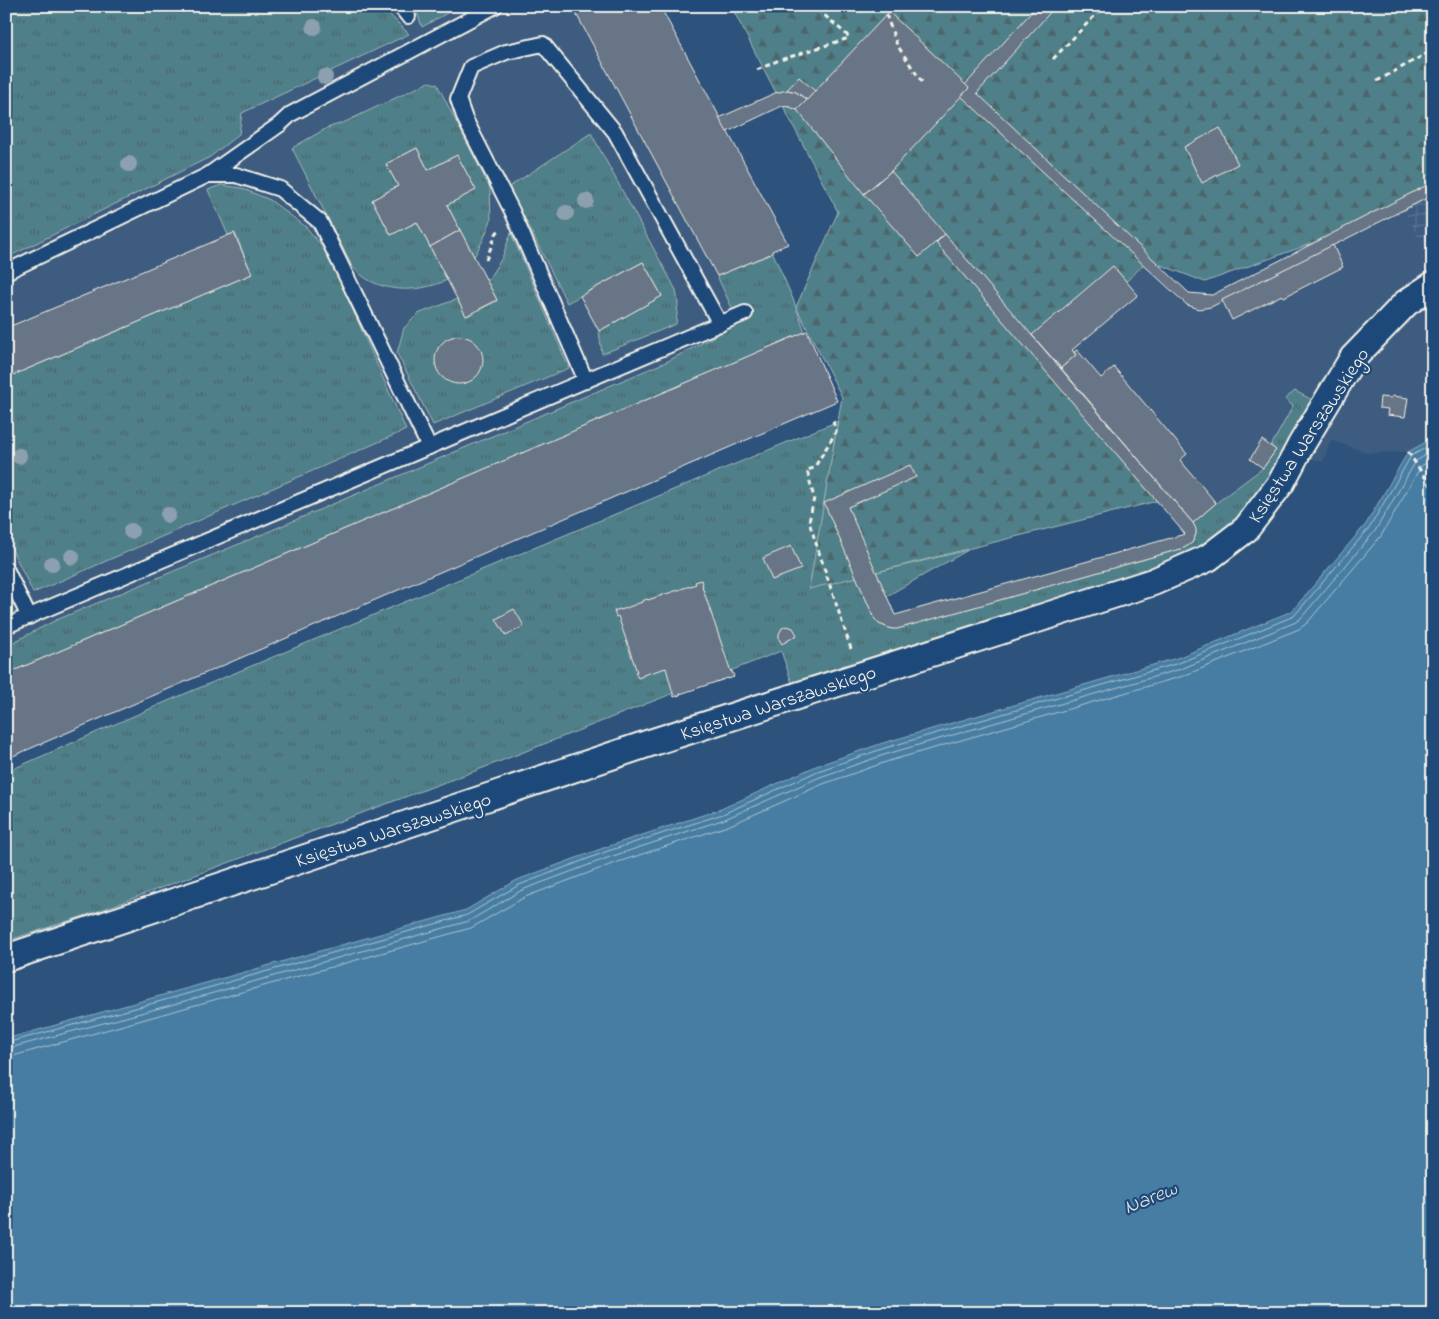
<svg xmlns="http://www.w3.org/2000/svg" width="1439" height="1319" viewBox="0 0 1439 1319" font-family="'Indie Flower',sans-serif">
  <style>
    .built { fill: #3e5c7f }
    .industrial { fill: url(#industrial-grid) }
    .grass { fill: url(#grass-tufts); stroke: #a2b8b8 }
    .forest { fill: url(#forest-firs); stroke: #a2b8b8 }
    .water { fill: #467da3; stroke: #8cabbf }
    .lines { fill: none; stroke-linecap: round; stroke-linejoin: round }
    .shore { stroke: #aec3cc; stroke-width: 1 }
    .building { fill: #677486; stroke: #f4f1e8 }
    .service-casing { stroke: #f4f1e8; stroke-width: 18 }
    .minor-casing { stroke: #f4f1e8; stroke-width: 30 }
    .path { stroke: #f4f1e8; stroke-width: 3; stroke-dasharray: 5 4; stroke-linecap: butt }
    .service { stroke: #1f4a7a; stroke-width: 14 }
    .minor { stroke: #1f4a7a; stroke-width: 26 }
    .tree { fill: #8da0b0 }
    .labels { text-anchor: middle; stroke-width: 4.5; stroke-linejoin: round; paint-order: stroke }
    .street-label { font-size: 20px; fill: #f4f1e8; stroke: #1f4a7a }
    .water-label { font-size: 21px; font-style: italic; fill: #dae0de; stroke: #1f4a7a }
  </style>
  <defs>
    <pattern id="industrial-grid" width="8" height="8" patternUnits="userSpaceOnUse" patternTransform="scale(1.25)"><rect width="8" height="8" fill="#3e5c7f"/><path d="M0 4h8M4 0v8" fill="none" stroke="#5a7491"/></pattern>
    <pattern id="grass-tufts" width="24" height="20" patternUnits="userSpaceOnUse" patternTransform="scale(1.25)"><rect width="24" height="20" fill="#4f7f89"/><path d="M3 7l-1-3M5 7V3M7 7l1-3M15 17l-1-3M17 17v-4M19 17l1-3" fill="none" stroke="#4c666b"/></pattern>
    <pattern id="forest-firs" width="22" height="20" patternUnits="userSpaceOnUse" patternTransform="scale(1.25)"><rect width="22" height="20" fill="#4f7f89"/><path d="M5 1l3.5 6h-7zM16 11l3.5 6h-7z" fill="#4c666b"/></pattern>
  </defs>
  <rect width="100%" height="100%" fill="#2d527c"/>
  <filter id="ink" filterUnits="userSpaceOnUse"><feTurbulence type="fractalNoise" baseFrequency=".02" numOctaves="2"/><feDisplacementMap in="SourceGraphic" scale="10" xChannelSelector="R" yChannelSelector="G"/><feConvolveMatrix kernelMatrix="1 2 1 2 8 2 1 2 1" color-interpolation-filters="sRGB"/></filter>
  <g filter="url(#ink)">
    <!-- built -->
    <g class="built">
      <path d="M 6,6 L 660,6 L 788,244 L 772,252 L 837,401 L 6,759 Z"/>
      <path d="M 962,96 L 1172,292 L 1187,305 L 1199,309 L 1404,210 L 1422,244 L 1425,243 L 1433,257 L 1433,438 L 1408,452 L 1367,453 L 1331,440 L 1323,462 L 1276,450 L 1263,468 L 1216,503 L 1193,523 L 946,235 Z"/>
    </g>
    <!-- industrial -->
    <path class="industrial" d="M 1433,195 L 1433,238 L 1422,245 L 1404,210 Z"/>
    <!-- grass -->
    <g class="grass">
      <path d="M 6,6 L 375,6 L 384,9 L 409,34 L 242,113 L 239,134 L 210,157 L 6,258 Z"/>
      <path d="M 415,6 L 460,6 L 422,27 Z"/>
      <path d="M 429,82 L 437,84 L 490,188 L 491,220 L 484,238 L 474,257 L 447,205 L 475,190 L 457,155 L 428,170 L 417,148 L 386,164 L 398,186 L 372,200 L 391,235 L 417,222 L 447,280 C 417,294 375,294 352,266 L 292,148 L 327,128 L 345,122 Z"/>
      <path d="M 591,133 L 676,290 L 678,304 L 676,324 L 602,354 L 599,331 L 662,296 L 643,262 L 567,303 L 509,187 Z"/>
      <path d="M 221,185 L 241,188 L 270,200 L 306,227 L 328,254 L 406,430 L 33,593 L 6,537 L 6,378 L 252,274 L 235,233 L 228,235 L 208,190 Z"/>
      <path d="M 511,233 L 569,368 L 433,425 L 397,353 L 404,328 L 418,314 L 457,299 L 467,316 L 497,301 L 487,281 L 502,258 Z"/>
      <path d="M 773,253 L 793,299 L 805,332 L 6,674 L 6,646 L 54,621 L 251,539 L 668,361 L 739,323 L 717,276 Z"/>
      <path d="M 1295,391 L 1312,400 C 1289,441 1269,485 1236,520 C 1221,537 1199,549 1179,560 L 793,686 L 781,651 L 483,768 L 96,912 L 6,941 L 6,772 L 170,700 L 838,421 L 824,502 L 857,577 L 968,550 L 869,606 C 875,619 878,626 892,629 L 1184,548 C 1195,542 1199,535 1193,523 L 1216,503 L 1263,468 L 1276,450 L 1271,446 L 1293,406 L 1285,399 Z"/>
    </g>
    <!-- forest -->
    <path class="forest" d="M 731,6 L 1433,6 L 1433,195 L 1404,210 L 1205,282 L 1148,260 L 1045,361 L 1161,500 L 809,589 L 842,397 L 796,307 L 838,212 Z"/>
    <!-- water -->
    <path class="water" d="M 1433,438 L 1433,1313 L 6,1313 L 6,1039 L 466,910 L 517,880 L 606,847 L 721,809 L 816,766 L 883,743 L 1177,658 L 1292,611 L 1366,524 L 1408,452 Z"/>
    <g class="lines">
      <!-- shore -->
      <g class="shore">
        <path d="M 6,1043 L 165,1000 L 467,915 L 519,885 L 608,851 L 723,814 L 818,771 L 885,748 L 1179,663 L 1294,616 L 1370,527 L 1411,456 L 1433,444"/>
        <path d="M 6,1049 L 167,1006 L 469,921 L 522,890 L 610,857 L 725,819 L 820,777 L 887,754 L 1181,669 L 1296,622 L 1301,618 L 1375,531 L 1416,461 L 1433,451"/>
        <path d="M 6,1057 L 13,1056 L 471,928 L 525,897 L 612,864 L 728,826 L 823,784 L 889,761 L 1183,676 L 1299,629 L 1307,623 L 1381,536 L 1421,466 L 1433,459"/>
      </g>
    </g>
    <!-- building -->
    <g class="building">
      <path d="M 572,6 L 660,6 L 788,244 L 772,251 L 773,253 L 717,276 Z"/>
      <path d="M 1037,6 L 1056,6 L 977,93 L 1189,293 L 1212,295 L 1433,182 L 1433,195 L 1211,307 L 1199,309 L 1187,305 L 961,96 L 969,88 L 965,85 Z"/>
      <path d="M 889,12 L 969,88 L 891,171 L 864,194 L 797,110 Z"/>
      <path d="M 799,77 L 815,91 L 807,100 L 796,92 L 787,90 Z"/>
      <path d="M 787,90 L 796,92 L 807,100 L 797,110 L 790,107 L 782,106 L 727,132 L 719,118 L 775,93 Z"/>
      <path d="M 1220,128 L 1238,164 L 1202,183 L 1184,147 Z"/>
      <path d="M 417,148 L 428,170 L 457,155 L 476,190 L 447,205 L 460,230 L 430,247 L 417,222 L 391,235 L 372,200 L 398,186 L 386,164 Z"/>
      <path d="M 891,171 L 945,234 L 919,257 L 864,194 Z"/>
      <path d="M 460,230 L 497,300 L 466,316 L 430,247 Z"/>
      <path d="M 234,233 L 252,274 L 6,378 L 6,328 Z"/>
      <path d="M 945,234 L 1193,523 L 1196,529 L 1196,534 L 1192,543 L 1184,548 L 897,629 L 892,629 L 879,624 L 874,618 L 824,503 L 910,465 L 916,477 L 848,507 L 895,615 L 1185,534 L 936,243 Z"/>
      <path d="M 1333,245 L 1343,267 L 1284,297 L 1282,295 L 1232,320 L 1222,300 Z"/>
      <path d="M 643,262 L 662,296 L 599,331 L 580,296 Z"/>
      <path d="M 1113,266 L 1138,295 L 1072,350 L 1076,355 L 1061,368 L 1032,335 Z"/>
      <path d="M 807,331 L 837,401 L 6,759 L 6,674 Z"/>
      <circle cx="459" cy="360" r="24"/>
      <path d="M 1077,350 L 1101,378 L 1114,367 L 1187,454 L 1180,460 L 1216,503 L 1193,523 L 1061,368 L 1076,355 L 1074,352 Z"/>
      <path d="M 1392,396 L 1408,398 L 1405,417 L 1387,415 L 1388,409 L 1379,408 L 1380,397 L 1391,398 Z"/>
      <path d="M 1262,440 L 1276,450 L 1263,468 L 1250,459 Z"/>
      <path d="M 791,546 L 801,569 L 772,580 L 763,558 Z"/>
      <path d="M 701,580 L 703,586 L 702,586 L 731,672 L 732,671 L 734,677 L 728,679 L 728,678 L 680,694 L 680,695 L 674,697 L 666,668 L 643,675 L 643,676 L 638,678 L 635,672 L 637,672 L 618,616 L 616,617 L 614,611 L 620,609 L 621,610 L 642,602 L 642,601 L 647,599 L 648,600 L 696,584 L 695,582 Z"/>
      <path d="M 514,609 L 524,626 L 506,636 L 496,619 Z"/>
      <path d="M 787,626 L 793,628 L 797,635 L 782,644 L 779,639 L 779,634 L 782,628 Z"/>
    </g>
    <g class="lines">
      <defs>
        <g id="service">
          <path d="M 400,6 L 408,16"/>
          <path d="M 208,175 L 236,175 L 280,189 L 320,222 L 429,447"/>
          <path d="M 6,272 L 208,175 L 279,125 L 291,114 L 495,6"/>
          <path d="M 586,381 L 512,211 L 465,119 L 458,99 L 471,67 L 506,52 L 543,44 L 615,132 L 720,324"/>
          <path d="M 6,569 L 29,617"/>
          <path d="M 6,626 L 745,313"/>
        </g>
        <path id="minor" d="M 6,958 L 650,743 L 1153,582 L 1208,558 L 1246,529 L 1281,483 L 1301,445 L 1353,358 L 1406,303 L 1433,285"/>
      </defs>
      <!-- service casing -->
      <use href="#service" class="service-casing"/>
      <!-- minor casing -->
      <use href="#minor" class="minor-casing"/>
      <!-- path -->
      <g class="path">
        <path d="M 883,6 L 897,45 L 922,82"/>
        <path d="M 1053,59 L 1104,6"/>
        <path d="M 757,70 L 777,61 L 849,38 L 847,35 L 814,6"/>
        <path d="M 1377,81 L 1433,50"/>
        <path d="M 486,260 L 496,234 L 499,230"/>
        <path d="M 833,421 L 836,432 L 814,468 L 807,470 L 814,498 L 809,522 L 852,652"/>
        <path d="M 1408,452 L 1433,489"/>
      </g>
      <!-- service -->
      <use href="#service" class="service"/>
      <!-- minor -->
      <use href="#minor" class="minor"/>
    </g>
    <!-- trees -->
    <g class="tree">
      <circle cx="314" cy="27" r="8"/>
      <circle cx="325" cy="77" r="8"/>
      <circle cx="129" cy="164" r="8"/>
      <circle cx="586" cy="201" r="8"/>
      <circle cx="566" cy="213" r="8"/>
      <circle cx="19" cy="456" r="8"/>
      <circle cx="168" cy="515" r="8"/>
      <circle cx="131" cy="531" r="8"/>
      <circle cx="72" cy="557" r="8"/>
      <circle cx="52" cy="564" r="8"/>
    </g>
  </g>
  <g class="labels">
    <!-- street labels -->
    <g class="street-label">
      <text transform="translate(1308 435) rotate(-57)" y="7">Księstwa Warszawskiego</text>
      <text transform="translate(778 702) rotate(-18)" y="7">Księstwa Warszawskiego</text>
      <text transform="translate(393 829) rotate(-18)" y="7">Księstwa Warszawskiego</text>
    </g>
    <!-- water labels -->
    <g class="water-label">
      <text transform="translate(1150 1197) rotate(-22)" y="7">Narew</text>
    </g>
  </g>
  <!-- margin -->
  <rect width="1439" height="1319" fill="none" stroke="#1f4a7a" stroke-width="25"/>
  <rect x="12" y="12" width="1414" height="1294" fill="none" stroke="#f4f1e8" stroke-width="2" filter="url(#ink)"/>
</svg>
